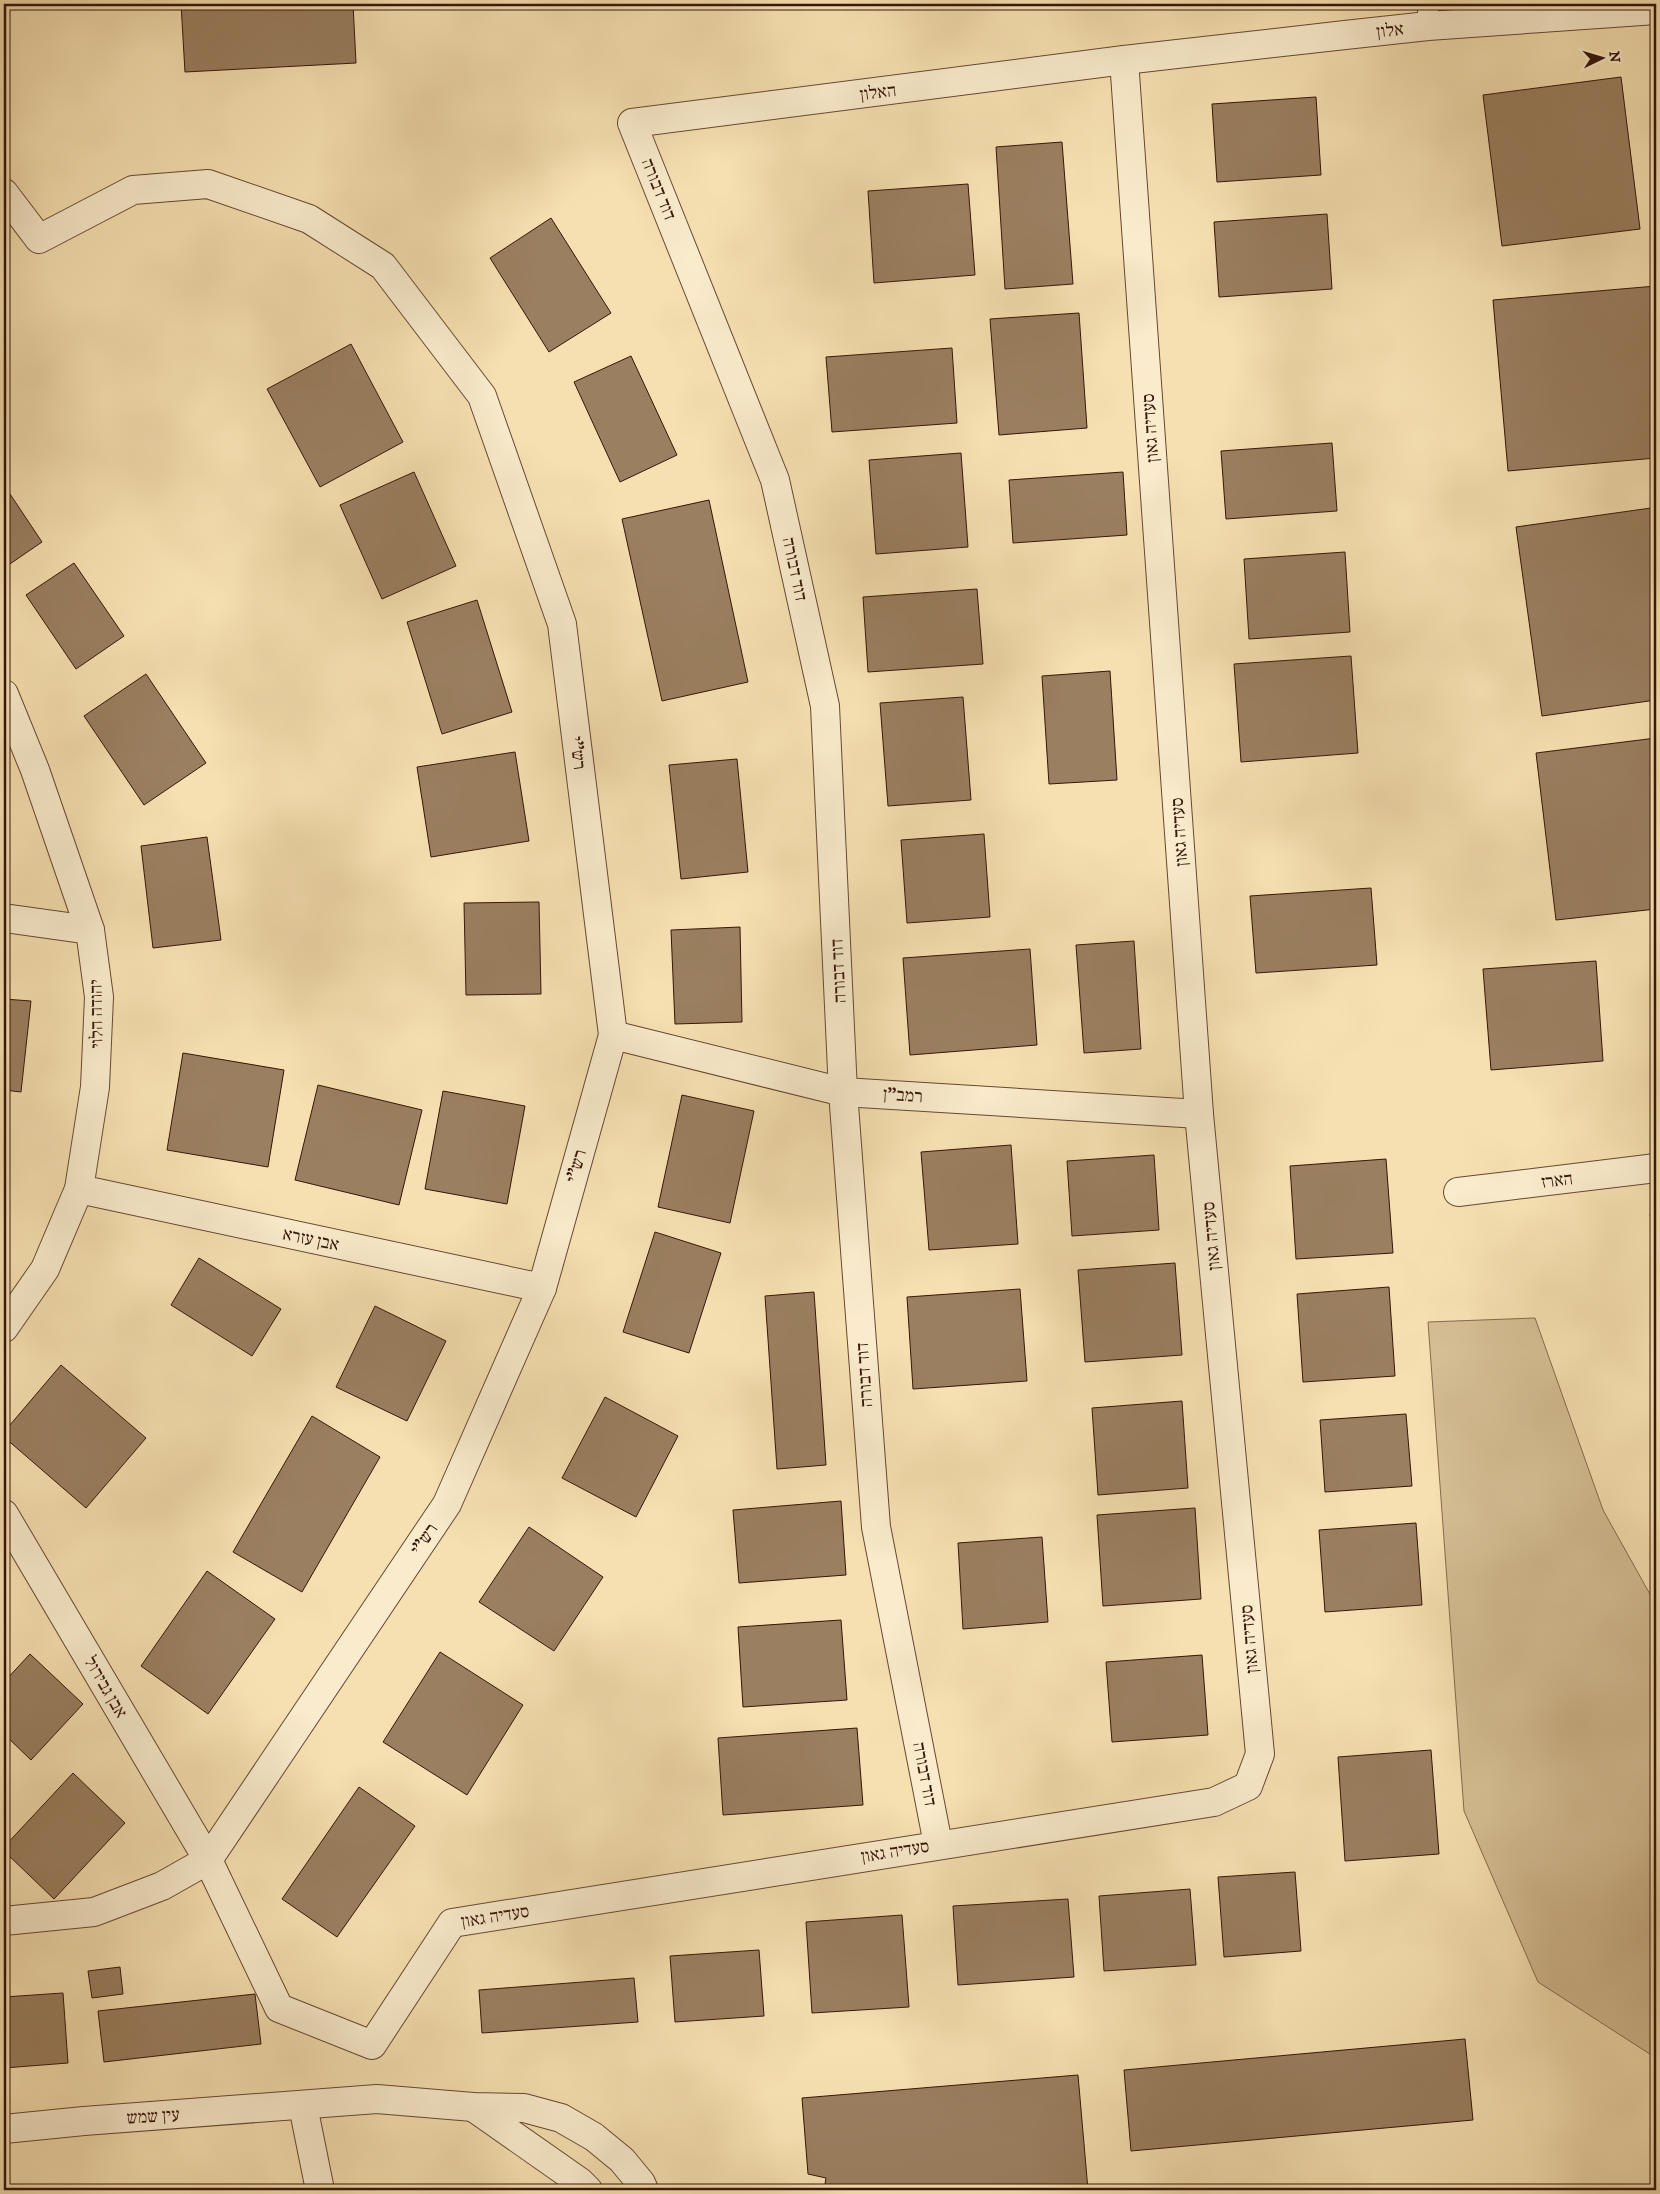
<svg xmlns="http://www.w3.org/2000/svg" width="1660" height="2194" viewBox="0 0 1660 2194" font-family="'IM FELL DW Pica','Frank Ruhl Libre',serif">
  <style>
    .green { fill: #d5be94; stroke: #866a4e }
    .building { fill: #9a7f60; stroke: #361609 }
    .lines { fill: none; stroke-linecap: round; stroke-linejoin: round }
    .service-casing { stroke: #664833; stroke-width: 22 }
    .minor-casing { stroke: #664833; stroke-width: 30 }
    .tertiary-casing { stroke: #664833; stroke-width: 30 }
    .service { stroke: #f9ebcc; stroke-width: 20 }
    .minor { stroke: #f9ebcc; stroke-width: 28 }
    .tertiary { stroke: #f9ebcc; stroke-width: 28 }
    .labels { text-anchor: middle; stroke-width: 4; stroke-linejoin: round; paint-order: stroke }
    .street-label { font-size: 18px; fill: #361609; stroke: #f9ebcc }
  </style>
  <rect width="100%" height="100%" fill="#f6e0b1"/>
  <filter id="stains"><feTurbulence type="fractalNoise" baseFrequency=".004" numOctaves="4"/><feColorMatrix values="0 0 0 0 .2 0 0 0 0 .09 0 0 0 0 .02 0 0 0 .5 -.17"/></filter>
  <radialGradient id="worn" r=".72"><stop offset=".6" stop-color="#630" stop-opacity="0"/><stop offset="1" stop-color="#630" stop-opacity=".3"/></radialGradient>
  <!-- green -->
  <path class="green" d="M 1535,1318 L 1603,1510 L 1656,1605 L 1656,2058 L 1538,1982 L 1464,1811 L 1428,1322 Z"/>
  <!-- building -->
  <g class="building">
    <path d="M 181,4 L 353,4 L 356,63 L 185,72 Z"/>
    <path d="M 1621,77 L 1640,229 L 1502,246 L 1483,95 Z"/>
    <path d="M 1316,97 L 1321,175 L 1217,182 L 1212,104 Z"/>
    <path d="M 1062,142 L 1073,284 L 1005,289 L 996,147 Z"/>
    <path d="M 968,184 L 975,275 L 874,283 L 868,191 Z"/>
    <path d="M 1327,214 L 1332,289 L 1219,297 L 1214,222 Z"/>
    <path d="M 551,218 L 611,313 L 549,352 L 490,258 Z"/>
    <path d="M 1656,286 L 1656,458 L 1508,471 L 1493,300 Z"/>
    <path d="M 1079,313 L 1087,428 L 999,435 L 990,319 Z"/>
    <path d="M 351,344 L 403,442 L 320,487 L 267,389 Z"/>
    <path d="M 952,348 L 957,423 L 832,432 L 826,357 Z"/>
    <path d="M 631,356 L 677,455 L 620,482 L 574,382 Z"/>
    <path d="M 1332,443 L 1337,511 L 1226,519 L 1221,451 Z"/>
    <path d="M 961,453 L 968,547 L 876,554 L 869,460 Z"/>
    <path d="M 414,472 L 456,566 L 382,599 L 340,505 Z"/>
    <path d="M 1123,472 L 1127,535 L 1013,543 L 1009,480 Z"/>
    <path d="M 4,485 L 42,542 L 4,568 Z"/>
    <path d="M 709,500 L 748,682 L 662,701 L 622,519 Z"/>
    <path d="M 1651,508 L 1656,548 L 1656,700 L 1542,716 L 1516,527 Z"/>
    <path d="M 1345,552 L 1350,632 L 1249,639 L 1244,559 Z"/>
    <path d="M 74,563 L 124,636 L 76,669 L 26,595 Z"/>
    <path d="M 977,589 L 983,664 L 868,672 L 863,597 Z"/>
    <path d="M 477,600 L 512,712 L 442,734 L 407,622 Z"/>
    <path d="M 1351,656 L 1358,753 L 1241,762 L 1234,664 Z"/>
    <path d="M 1110,671 L 1117,780 L 1049,784 L 1042,676 Z"/>
    <path d="M 146,674 L 206,763 L 144,805 L 84,716 Z"/>
    <path d="M 963,697 L 971,800 L 888,806 L 880,703 Z"/>
    <path d="M 1656,738 L 1656,909 L 1556,920 L 1536,753 Z"/>
    <path d="M 515,752 L 529,841 L 431,857 L 417,767 Z"/>
    <path d="M 737,759 L 748,872 L 681,879 L 669,765 Z"/>
    <path d="M 984,834 L 990,917 L 907,923 L 901,840 Z"/>
    <path d="M 207,837 L 221,940 L 153,948 L 141,846 Z"/>
    <path d="M 1371,888 L 1377,965 L 1256,973 L 1250,896 Z"/>
    <path d="M 539,902 L 541,994 L 466,995 L 464,903 Z"/>
    <path d="M 740,927 L 742,1022 L 675,1024 L 671,930 Z"/>
    <path d="M 1134,941 L 1141,1049 L 1084,1053 L 1076,945 Z"/>
    <path d="M 1030,949 L 1037,1045 L 910,1055 L 903,958 Z"/>
    <path d="M 1596,961 L 1603,1061 L 1491,1070 L 1483,969 Z"/>
    <path d="M 4,999 L 31,1001 L 21,1092 L 4,1090 Z"/>
    <path d="M 183,1053 L 284,1070 L 268,1167 L 167,1150 Z"/>
    <path d="M 318,1085 L 422,1110 L 399,1205 L 295,1180 Z"/>
    <path d="M 443,1091 L 525,1106 L 507,1204 L 425,1189 Z"/>
    <path d="M 682,1095 L 754,1111 L 730,1223 L 658,1207 Z"/>
    <path d="M 1011,1145 L 1018,1244 L 929,1250 L 921,1152 Z"/>
    <path d="M 1154,1155 L 1159,1230 L 1072,1236 L 1067,1161 Z"/>
    <path d="M 1386,1159 L 1393,1253 L 1296,1259 L 1290,1166 Z"/>
    <path d="M 1656,1213 L 1656,1241 L 1650,1214 Z"/>
    <path d="M 655,1232 L 721,1253 L 689,1353 L 623,1332 Z"/>
    <path d="M 199,1258 L 281,1309 L 252,1356 L 171,1305 Z"/>
    <path d="M 1175,1263 L 1182,1355 L 1085,1362 L 1078,1270 Z"/>
    <path d="M 1389,1287 L 1395,1376 L 1303,1382 L 1297,1294 Z"/>
    <path d="M 1020,1289 L 1027,1381 L 913,1389 L 907,1297 Z"/>
    <path d="M 814,1292 L 826,1465 L 777,1469 L 765,1296 Z"/>
    <path d="M 375,1306 L 446,1341 L 407,1421 L 336,1387 Z"/>
    <path d="M 61,1365 L 146,1438 L 86,1508 L 4,1437 L 4,1432 Z"/>
    <path d="M 605,1397 L 678,1436 L 636,1517 L 562,1478 Z"/>
    <path d="M 1182,1401 L 1188,1488 L 1098,1495 L 1092,1408 Z"/>
    <path d="M 1406,1414 L 1412,1486 L 1325,1492 L 1320,1420 Z"/>
    <path d="M 312,1416 L 380,1457 L 302,1592 L 233,1552 Z"/>
    <path d="M 841,1501 L 846,1575 L 739,1583 L 733,1510 Z"/>
    <path d="M 1195,1508 L 1201,1599 L 1103,1606 L 1097,1515 Z"/>
    <path d="M 1416,1523 L 1422,1605 L 1325,1612 L 1319,1530 Z"/>
    <path d="M 529,1527 L 603,1577 L 554,1651 L 479,1602 Z"/>
    <path d="M 1042,1537 L 1048,1622 L 963,1629 L 958,1543 Z"/>
    <path d="M 207,1571 L 275,1619 L 208,1714 L 141,1666 Z"/>
    <path d="M 841,1620 L 847,1700 L 743,1707 L 738,1627 Z"/>
    <path d="M 440,1652 L 523,1705 L 467,1795 L 383,1742 Z"/>
    <path d="M 30,1654 L 83,1704 L 31,1760 L 4,1734 L 4,1682 Z"/>
    <path d="M 1202,1655 L 1208,1735 L 1112,1742 L 1106,1662 Z"/>
    <path d="M 857,1728 L 863,1805 L 723,1815 L 718,1738 Z"/>
    <path d="M 1431,1750 L 1439,1854 L 1345,1861 L 1338,1757 Z"/>
    <path d="M 73,1773 L 125,1823 L 54,1899 L 4,1851 L 4,1847 Z"/>
    <path d="M 359,1787 L 415,1826 L 337,1937 L 282,1899 Z"/>
    <path d="M 1295,1872 L 1301,1951 L 1224,1957 L 1218,1877 Z"/>
    <path d="M 1190,1889 L 1196,1965 L 1104,1971 L 1099,1896 Z"/>
    <path d="M 1068,1899 L 1074,1977 L 958,1985 L 953,1906 Z"/>
    <path d="M 902,1915 L 909,2007 L 812,2013 L 806,1922 Z"/>
    <path d="M 759,1950 L 764,2016 L 675,2022 L 670,1956 Z"/>
    <path d="M 120,1967 L 123,1994 L 92,1998 L 88,1971 Z"/>
    <path d="M 634,1978 L 638,2022 L 482,2033 L 479,1990 Z"/>
    <path d="M 63,1993 L 68,2063 L 4,2068 L 4,1997 Z"/>
    <path d="M 255,1994 L 261,2044 L 104,2062 L 98,2011 Z"/>
    <path d="M 1465,2039 L 1473,2120 L 1131,2151 L 1124,2070 Z"/>
    <path d="M 1078,2075 L 1088,2190 L 928,2190 L 906,2188 L 906,2190 L 824,2190 L 826,2178 L 808,2174 L 802,2098 Z"/>
  </g>
  <g class="lines">
    <defs>
      <path id="service" d="M 1428,4 L 1428,26"/>
      <g id="minor">
        <path d="M 4,193 L 39,239 L 133,190 L 208,184 L 309,219 L 383,266 L 482,396 L 562,624 L 613,1035 L 542,1288 L 447,1504 L 208,1860 L 4,1514"/>
        <path d="M 4,918 L 90,930"/>
        <path d="M 613,1035 L 843,1092 L 1199,1114"/>
        <path d="M 79,1189 L 542,1288"/>
        <path d="M 1458,1192 L 1656,1168"/>
        <path d="M 938,1844 L 876,1527 L 843,1092 L 825,706 L 775,480 L 632,123 L 1124,60 L 1345,35 L 1428,26 L 1656,10"/>
        <path d="M 4,1921 L 94,1912 L 162,1886 L 208,1860 L 279,2008 L 372,2045 L 452,1923 L 1214,1802 L 1248,1786 L 1260,1754 L 1199,1114 L 1124,60"/>
        <path d="M 303,2106 L 320,2190"/>
        <path d="M 473,2107 L 580,2182 L 588,2190"/>
        <path d="M 4,2129 L 84,2121 L 377,2099 L 473,2107 L 524,2108 L 561,2118 L 594,2137 L 622,2160 L 641,2183 L 644,2190"/>
      </g>
      <path id="tertiary" d="M 4,694 L 35,770 L 90,930 L 99,997 L 95,1087 L 79,1189 L 45,1269 L 4,1328"/>
    </defs>
    <!-- service casing -->
    <use href="#service" class="service-casing"/>
    <!-- minor casing -->
    <use href="#minor" class="minor-casing"/>
    <!-- tertiary casing -->
    <use href="#tertiary" class="tertiary-casing"/>
    <!-- service -->
    <use href="#service" class="service"/>
    <!-- minor -->
    <use href="#minor" class="minor"/>
    <!-- tertiary -->
    <use href="#tertiary" class="tertiary"/>
  </g>
  <g class="labels">
    <!-- street labels -->
    <g class="street-label">
      <text transform="translate(1390 30) rotate(-6)" y="6">אלון</text>
      <text transform="translate(878 92) rotate(-7)" y="6">האלון</text>
      <text transform="translate(659 189) rotate(68)" y="6">דוד דבורה</text>
      <text transform="translate(1150 428) rotate(-94)" y="6">סעדיה גאון</text>
      <text transform="translate(795 569) rotate(78)" y="6">דוד דבורה</text>
      <text transform="translate(578 753) rotate(83)" y="6">רש"י</text>
      <text transform="translate(1179 832) rotate(-94)" y="6">סעדיה גאון</text>
      <text transform="translate(838 971) rotate(-93)" y="6">דוד דבורה</text>
      <text transform="translate(96 1014) rotate(-91)" y="6">יהודה הלוי</text>
      <text transform="translate(903 1095) rotate(4)" y="6">רמב"ן</text>
      <text transform="translate(576 1166) rotate(-74)" y="6">רש"י</text>
      <text transform="translate(1557 1180) rotate(-7)" y="6">הארז</text>
      <text transform="translate(1211 1236) rotate(-95)" y="6">סעדיה גאון</text>
      <text transform="translate(311 1239) rotate(12)" y="6">אבן עזרא</text>
      <text transform="translate(864 1375) rotate(-94)" y="6">דוד דבורה</text>
      <text transform="translate(424 1539) rotate(-56)" y="6">רש"י</text>
      <text transform="translate(1249 1639) rotate(-95)" y="6">סעדיה גאון</text>
      <text transform="translate(106 1687) rotate(60)" y="6">אבן גבירול</text>
      <text transform="translate(925 1774) rotate(79)" y="6">דוד דבורה</text>
      <text transform="translate(895 1851) rotate(-9)" y="6">סעדיה גאון</text>
      <text transform="translate(495 1916) rotate(-9)" y="6">סעדיה גאון</text>
      <text transform="translate(153 2116) rotate(-4)" y="6">עין שמש</text>
    </g>
  </g>
  <!-- margin -->
  <rect width="1660" height="2194" fill="none" stroke="#f6e0b1" stroke-width="20"/>
  <rect x="5" y="5" width="1650" height="2184" fill="none" stroke="#361609" stroke-width="2.5"/>
  <rect x="10" y="10" width="1640" height="2174" fill="none" stroke="#361609"/>
  <!-- north arrow -->
  <g transform="translate(1602 58) rotate(85)" stroke="#f9ebcc" stroke-width="4" paint-order="stroke">
  <path d="M0-4L9 19L0 12L-9 19Z" fill="#361609"/>
  <text y="-8" font-size="14" font-weight="bold" text-anchor="middle" fill="#361609">N</text>
  </g>
  <rect width="100%" height="100%" filter="url(#stains)"/>
  <rect width="100%" height="100%" fill="url(#worn)"/>
</svg>
